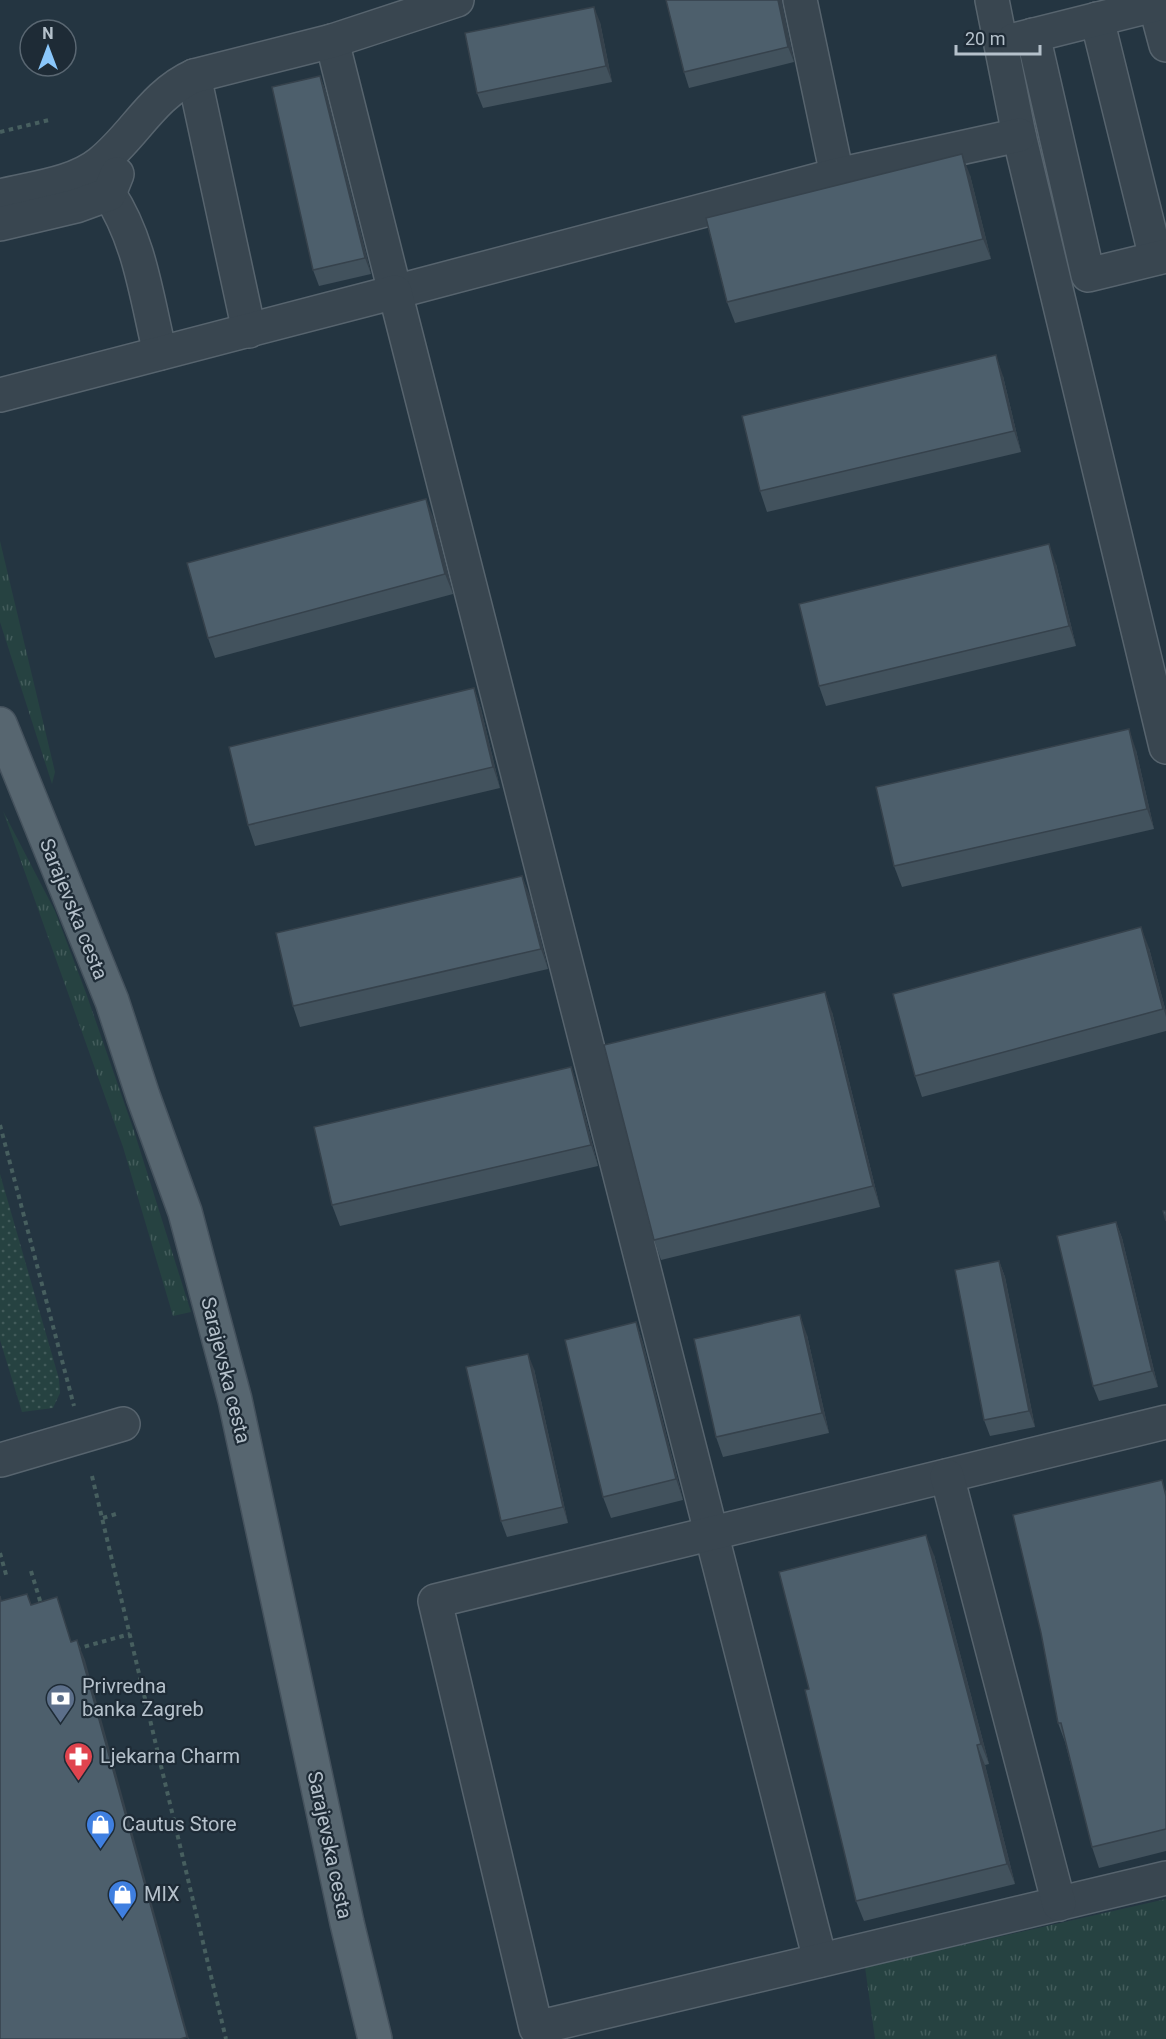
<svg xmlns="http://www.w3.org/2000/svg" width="1166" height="2039" viewBox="0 0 1166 2039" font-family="Roboto,sans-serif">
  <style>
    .grass { fill: url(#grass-tufts) }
    .park { fill: url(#park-dots) }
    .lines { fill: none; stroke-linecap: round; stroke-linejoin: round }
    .minor-casing { stroke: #57646e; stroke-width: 36 }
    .major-casing { stroke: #45525d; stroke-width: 36 }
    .path { stroke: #475f5f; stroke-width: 4; stroke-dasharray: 4.5 4.5; stroke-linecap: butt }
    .minor { stroke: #394650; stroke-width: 33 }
    .major { stroke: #576670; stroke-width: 33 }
    .wall { fill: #42525d }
    .shaded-wall { fill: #36424c }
    .building { fill: #4d5f6c; stroke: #36424c; stroke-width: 1.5 }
    .labels { text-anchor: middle; stroke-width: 4.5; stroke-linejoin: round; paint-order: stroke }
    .street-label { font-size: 20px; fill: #b5c1cb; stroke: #1e2b36 }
    .poi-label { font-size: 20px; fill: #b5c1cb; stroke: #1e2b36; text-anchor: start }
  </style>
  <defs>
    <pattern id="grass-tufts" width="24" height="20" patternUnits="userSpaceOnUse" patternTransform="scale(1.5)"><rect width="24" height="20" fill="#264241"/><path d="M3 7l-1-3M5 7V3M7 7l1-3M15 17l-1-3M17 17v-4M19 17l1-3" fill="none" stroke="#435c5b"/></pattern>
    <pattern id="park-dots" width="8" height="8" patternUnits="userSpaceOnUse" patternTransform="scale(1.5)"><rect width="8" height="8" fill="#264241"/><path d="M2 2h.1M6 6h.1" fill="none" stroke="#435c5b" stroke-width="1.8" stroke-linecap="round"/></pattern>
  </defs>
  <rect width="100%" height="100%" fill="#243541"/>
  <!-- grass -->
  <g class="grass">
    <path d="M 0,541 L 55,772 L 52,784 L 0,622 Z"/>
    <path d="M 3,811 L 55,911 L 86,993 L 134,1131 L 191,1312 L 173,1316 L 123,1147 Z"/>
    <path d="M 1166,1899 L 1166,2039 L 875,2039 L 865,1967 Z"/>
  </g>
  <!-- park -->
  <path class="park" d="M 0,1174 L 59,1379 L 60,1393 L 53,1408 L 22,1412 L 0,1340 Z"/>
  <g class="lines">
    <defs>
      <g id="minor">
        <path d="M 800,0 L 837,175"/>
        <path d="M 992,0 L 1019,135 L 1166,747"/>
        <path d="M 1155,4 L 1166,45"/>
        <path d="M 1097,19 L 1156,258"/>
        <path d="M 1033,35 L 1088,275 L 1166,256"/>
        <path d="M 1014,40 L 1166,2"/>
        <path d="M 332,41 L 395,292 L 837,175 L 1019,135"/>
        <path d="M 194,76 L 249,331"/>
        <path d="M 109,194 C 140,240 147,300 160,353"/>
        <path d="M 0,196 C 32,188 74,184 100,163 C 135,135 152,95 194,76 L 332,41 L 457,0"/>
        <path d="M 0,224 L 76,206 L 109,194 L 117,174"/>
        <path d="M 0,395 L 395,292 L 820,1960"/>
        <path d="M 1166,1422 L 435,1601 L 536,2028 L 1166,1878"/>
        <path d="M 1,1460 L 123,1424"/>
        <path d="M 947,1476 L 1059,1904"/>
      </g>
      <path id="major" d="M 0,724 L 112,1001 L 143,1096 L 185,1212 L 235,1400 L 347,1923 L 375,2039"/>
    </defs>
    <!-- minor casing -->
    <use href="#minor" class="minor-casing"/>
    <!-- major casing -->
    <use href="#major" class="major-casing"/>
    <!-- path -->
    <g class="path">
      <path d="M 0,132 L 49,120"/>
      <path d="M 0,1125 L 74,1406"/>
      <path d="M 92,1476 L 226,2039"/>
      <path d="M 103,1518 L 119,1513"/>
      <path d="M 0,1553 L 7,1578"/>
      <path d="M 31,1571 L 41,1604"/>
      <path d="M 76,1649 L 130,1634"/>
    </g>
    <!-- minor -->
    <use href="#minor" class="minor"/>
    <!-- major -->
    <use href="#major" class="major"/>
  </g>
  <!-- wall -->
  <g class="wall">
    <path d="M 666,0 L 782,0 L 782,4 L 794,62 L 689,88 L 684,72 Z"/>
    <path d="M 600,22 L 612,82 L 483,108 L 477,93 Z"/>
    <path d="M 320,76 L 326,92 L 371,274 L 319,286 L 313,270 Z"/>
    <path d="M 970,175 L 991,259 L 735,323 L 727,302 Z"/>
    <path d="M 1003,376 L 1021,452 L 767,512 L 760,491 Z"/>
    <path d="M 434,519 L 453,594 L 215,658 L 208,638 Z"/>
    <path d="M 1056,564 L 1076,646 L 826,706 L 819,686 Z"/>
    <path d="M 474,688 L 481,709 L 500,788 L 255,846 L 248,825 Z"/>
    <path d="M 1136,750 L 1154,829 L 902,887 L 894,866 Z"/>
    <path d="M 530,896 L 548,969 L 300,1027 L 293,1006 Z"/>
    <path d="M 1149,948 L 1166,1012 L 1166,1031 L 922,1097 L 915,1076 Z"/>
    <path d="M 832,1012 L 880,1207 L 661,1260 L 654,1240 Z"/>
    <path d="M 578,1087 L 598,1166 L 340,1226 L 332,1205 Z"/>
    <path d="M 1116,1222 L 1122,1238 L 1158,1387 L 1099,1401 L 1093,1386 Z"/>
    <path d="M 999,1261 L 1005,1277 L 1035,1427 L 990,1436 L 984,1420 Z"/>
    <path d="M 636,1322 L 643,1343 L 683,1500 L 611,1518 L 603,1497 Z"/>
    <path d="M 807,1335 L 829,1433 L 723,1457 L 716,1437 Z"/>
    <path d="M 534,1369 L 568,1523 L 507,1537 L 501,1521 Z"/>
    <path d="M 1166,1490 L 1166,1851 L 1099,1868 L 1092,1847 L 1065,1742 L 1058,1723 Z"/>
    <path d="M 934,1555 L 989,1764 L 985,1765 L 1015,1884 L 864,1921 L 856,1901 L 809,1689 Z"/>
  </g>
  <!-- shaded-wall -->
  <g class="shaded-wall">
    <path d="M 778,0 L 782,0 L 782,4 L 794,62 L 788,47 Z"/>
    <path d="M 594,7 L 600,22 L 612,82 L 606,66 Z"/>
    <path d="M 320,76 L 326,92 L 371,274 L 365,258 Z"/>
    <path d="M 962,154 L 970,175 L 991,259 L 983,239 Z"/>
    <path d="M 996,355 L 1003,376 L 1021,452 L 1014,431 Z"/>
    <path d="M 426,499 L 434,519 L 453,594 L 445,574 Z"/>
    <path d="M 1049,544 L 1056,564 L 1076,646 L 1069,626 Z"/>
    <path d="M 474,688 L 481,709 L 500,788 L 493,767 Z"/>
    <path d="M 1129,729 L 1136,750 L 1154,829 L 1147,809 Z"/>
    <path d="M 522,876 L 530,896 L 548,969 L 541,949 Z"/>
    <path d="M 1141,927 L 1149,948 L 1166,1012 L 1166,1017 Z"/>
    <path d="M 825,992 L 832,1012 L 880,1207 L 873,1186 Z"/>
    <path d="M 571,1067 L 578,1087 L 598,1166 L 591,1145 Z"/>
    <path d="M 1116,1222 L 1122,1238 L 1158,1387 L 1152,1371 Z"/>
    <path d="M 999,1261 L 1005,1277 L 1035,1427 L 1029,1411 Z"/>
    <path d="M 800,1315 L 807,1335 L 829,1433 L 822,1413 Z"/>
    <path d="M 636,1322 L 643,1343 L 683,1500 L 676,1479 Z"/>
    <path d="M 528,1354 L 534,1369 L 568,1523 L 563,1507 Z"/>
    <path d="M 926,1535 L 934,1555 L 989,1764 L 981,1744 Z"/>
    <path d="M 77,1640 L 85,1660 L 189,2039 L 188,2039 L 187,2037 Z"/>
    <path d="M 977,1745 L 985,1765 L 1015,1884 L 1007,1864 Z"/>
  </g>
  <!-- building -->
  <g class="building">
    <path d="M 666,0 L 778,0 L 788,47 L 684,72 Z"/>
    <path d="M 594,7 L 606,66 L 477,93 L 465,33 Z"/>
    <path d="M 320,76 L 365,258 L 313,270 L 272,87 Z"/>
    <path d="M 962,154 L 983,239 L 727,302 L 706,218 Z"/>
    <path d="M 996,355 L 1014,431 L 760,491 L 742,416 Z"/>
    <path d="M 426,499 L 445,574 L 208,638 L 187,563 Z"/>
    <path d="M 1049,544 L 1069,626 L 819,686 L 799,604 Z"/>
    <path d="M 474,688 L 493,767 L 248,825 L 229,747 Z"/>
    <path d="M 1129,729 L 1147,809 L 894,866 L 876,787 Z"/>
    <path d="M 522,876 L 541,949 L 293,1006 L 276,933 Z"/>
    <path d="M 1141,927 L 1163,1009 L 915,1076 L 893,994 Z"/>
    <path d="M 825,992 L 873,1186 L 654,1240 L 604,1045 Z"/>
    <path d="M 571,1067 L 591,1145 L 332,1205 L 314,1127 Z"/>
    <path d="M 1163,1211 L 1166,1211 L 1166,1221 Z"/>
    <path d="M 1116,1222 L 1152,1371 L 1093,1386 L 1057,1236 Z"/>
    <path d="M 999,1261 L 1029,1411 L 984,1420 L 955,1270 Z"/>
    <path d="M 800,1315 L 822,1413 L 716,1437 L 694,1339 Z"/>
    <path d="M 636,1322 L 676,1479 L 603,1497 L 565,1340 Z"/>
    <path d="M 528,1354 L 563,1507 L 501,1521 L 466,1367 Z"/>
    <path d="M 1162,1480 L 1166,1496 L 1166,1829 L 1092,1847 L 1061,1723 L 1058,1723 L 1041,1633 L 1013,1515 Z"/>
    <path d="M 926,1535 L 981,1744 L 977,1745 L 1007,1864 L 856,1901 L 805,1690 L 809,1689 L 779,1572 Z"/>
    <path d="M 27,1594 L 31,1605 L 57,1597 L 71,1642 L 77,1640 L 187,2037 L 180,2039 L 0,2039 L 0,1596 L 1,1601 Z"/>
  </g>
  <!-- icons -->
  <defs>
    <symbol id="bank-pin" viewBox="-11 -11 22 30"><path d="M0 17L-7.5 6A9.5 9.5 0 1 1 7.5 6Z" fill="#5c6f8a" stroke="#1e2b36"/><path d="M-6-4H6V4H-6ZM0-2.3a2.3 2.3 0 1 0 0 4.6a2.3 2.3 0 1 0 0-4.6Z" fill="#fff"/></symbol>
    <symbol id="pharmacy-pin" viewBox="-11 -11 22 30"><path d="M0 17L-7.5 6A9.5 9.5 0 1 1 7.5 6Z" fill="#e0444e" stroke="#1e2b36"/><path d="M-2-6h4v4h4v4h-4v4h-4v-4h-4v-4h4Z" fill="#fff"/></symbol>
    <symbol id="shop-pin" viewBox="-11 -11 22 30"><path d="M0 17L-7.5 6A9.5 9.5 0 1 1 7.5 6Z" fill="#3f7fe0" stroke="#1e2b36"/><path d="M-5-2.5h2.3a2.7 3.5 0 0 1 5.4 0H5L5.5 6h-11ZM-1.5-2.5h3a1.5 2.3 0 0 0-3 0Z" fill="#fff"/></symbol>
  </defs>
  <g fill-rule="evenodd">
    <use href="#bank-pin" x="44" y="1682" width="33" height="45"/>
    <use href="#pharmacy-pin" x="62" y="1740" width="33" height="45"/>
    <use href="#shop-pin" x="84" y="1808" width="33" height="45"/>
    <use href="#shop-pin" x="106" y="1878" width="33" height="45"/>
  </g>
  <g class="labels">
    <!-- street labels -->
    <g class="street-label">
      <text transform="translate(74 909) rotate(68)" y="7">Sarajevska cesta</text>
      <text transform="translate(226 1370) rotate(76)" y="7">Sarajevska cesta</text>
      <text transform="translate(330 1845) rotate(78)" y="7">Sarajevska cesta</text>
    </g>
    <!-- poi labels -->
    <g class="poi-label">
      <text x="82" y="1693">Privredna<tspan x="82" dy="23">banka Zagreb</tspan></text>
      <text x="100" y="1763">Ljekarna Charm</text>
      <text x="122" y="1831">Cautus Store</text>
      <text x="144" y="1901">MIX</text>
    </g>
  </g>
  <!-- north arrow -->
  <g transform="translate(48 48)"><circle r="28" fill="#1e2b36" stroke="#5a6772" stroke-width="1.5"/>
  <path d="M0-4.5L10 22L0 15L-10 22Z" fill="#8ac7fb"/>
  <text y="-9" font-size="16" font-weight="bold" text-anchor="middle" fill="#b5c1cb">N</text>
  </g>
  <!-- scale -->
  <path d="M956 45v9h84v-9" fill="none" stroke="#b5c1cb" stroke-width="3"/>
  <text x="965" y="45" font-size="18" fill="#b5c1cb" stroke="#1e2b36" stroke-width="4.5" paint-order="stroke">20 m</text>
</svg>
